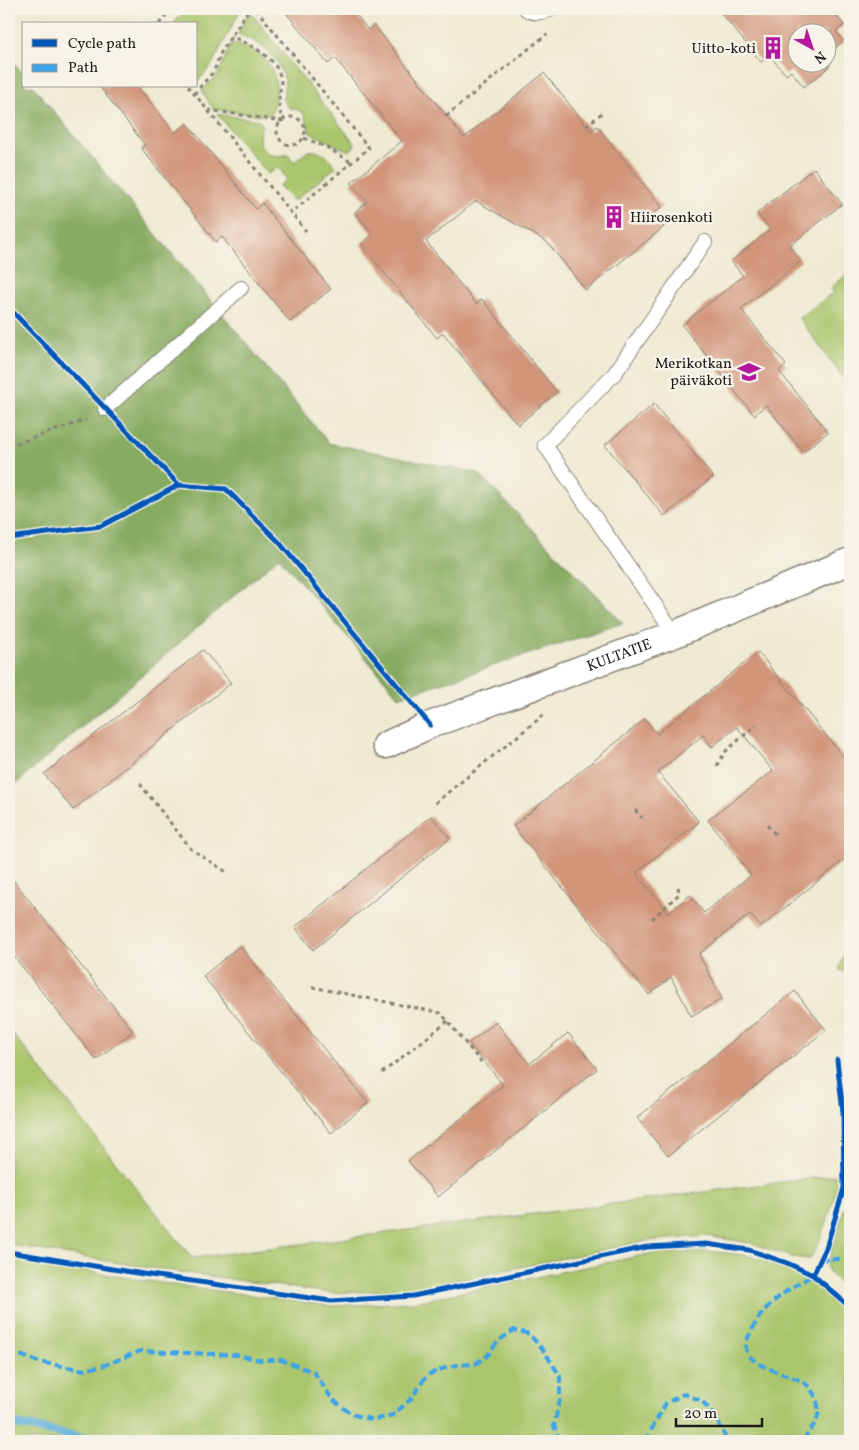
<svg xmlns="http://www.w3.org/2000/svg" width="859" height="1450" viewBox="0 0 859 1450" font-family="Vollkorn,serif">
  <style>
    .green { fill: #aac66d; stroke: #637144 }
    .forest { fill: #87ab60; stroke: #52643e }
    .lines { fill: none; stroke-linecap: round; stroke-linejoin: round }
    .stream { stroke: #5fb0da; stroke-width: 9 }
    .building { fill: #d1957a; fill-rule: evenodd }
    .service-casing { stroke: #868377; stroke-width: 16 }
    .minor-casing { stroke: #868377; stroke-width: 29 }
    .path { stroke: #868377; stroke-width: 3; stroke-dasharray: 4 4; stroke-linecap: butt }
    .service { stroke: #fff; stroke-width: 14 }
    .minor { stroke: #fff; stroke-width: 26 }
    .quiet { stroke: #3da2ea; stroke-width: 4; stroke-dasharray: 8 4; stroke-linecap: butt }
    .cycleway-casing { stroke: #f7f3e8; stroke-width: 8 }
    .cycleway { stroke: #0057b8; stroke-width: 5 }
    .labels { text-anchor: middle; stroke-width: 5; stroke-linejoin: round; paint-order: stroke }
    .poi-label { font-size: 15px; fill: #1c1c1c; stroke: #f7f3e8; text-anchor: end }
    .street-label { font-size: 15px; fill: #1c1c1c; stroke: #f7f3e8 }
  </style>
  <rect width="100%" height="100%" fill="#f7f3e8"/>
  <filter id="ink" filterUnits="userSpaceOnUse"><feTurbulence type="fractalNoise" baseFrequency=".02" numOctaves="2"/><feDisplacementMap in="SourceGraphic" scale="10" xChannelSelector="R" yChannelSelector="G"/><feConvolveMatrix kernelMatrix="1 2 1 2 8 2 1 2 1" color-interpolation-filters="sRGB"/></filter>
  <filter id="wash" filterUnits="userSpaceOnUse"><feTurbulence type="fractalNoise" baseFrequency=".0096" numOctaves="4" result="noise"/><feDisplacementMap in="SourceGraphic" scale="20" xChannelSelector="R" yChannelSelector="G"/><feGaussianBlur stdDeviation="1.12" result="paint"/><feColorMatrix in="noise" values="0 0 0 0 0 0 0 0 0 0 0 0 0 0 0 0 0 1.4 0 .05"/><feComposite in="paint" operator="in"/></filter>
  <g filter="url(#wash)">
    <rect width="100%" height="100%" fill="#efead2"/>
    <!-- green -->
    <g class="green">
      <path d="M 186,9 L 241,9 L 211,66 L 196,84 L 196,24 L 173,24 Z"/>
      <path d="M 252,14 L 355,144 L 352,149 L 349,151 L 310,133 C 305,119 308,110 289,108 L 283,100 L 285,80 L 278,63 L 269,52 L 256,42 L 238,34 L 247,15 Z"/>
      <path d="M 232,43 C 243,47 256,49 264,58 C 275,70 279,88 275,103 C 275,107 272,111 270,114 L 265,116 L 213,109 L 202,91 L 218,74 Z"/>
      <path d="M 217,114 L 259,120 L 262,125 C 253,144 266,162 288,154 L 294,162 L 308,151 C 323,150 327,156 336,167 L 294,201 L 279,186 L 287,179 L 278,167 L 268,174 Z"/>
      <path d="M 850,272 L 850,387 L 799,318 L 834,292 L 831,288 Z"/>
      <path d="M 850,934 L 850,973 L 839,970 Z"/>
      <path d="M 9,1029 L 192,1258 L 836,1175 C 836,1179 837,1184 836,1187 C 835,1200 818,1252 809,1259 L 792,1257 L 751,1243 L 706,1236 L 646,1241 L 410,1290 L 330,1293 L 144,1267 L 9,1245 Z"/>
      <path d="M 850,1173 L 850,1292 L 829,1273 L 827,1267 L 850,1189 Z"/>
      <path d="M 705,1251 C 718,1252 731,1253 743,1255 C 782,1262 823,1285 850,1313 L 850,1441 L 9,1441 L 9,1258 L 140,1280 L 331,1306 L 414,1302 L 649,1254 Z"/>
    </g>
    <!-- forest -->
    <path class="forest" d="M 9,57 L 24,75 L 24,86 L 33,86 L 329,443 L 478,473 L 623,623 L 399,697 L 279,557 L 9,790 Z"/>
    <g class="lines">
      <!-- stream -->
      <path class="stream" d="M 9,1423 L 99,1441"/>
    </g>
    <g id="blocks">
      <!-- building -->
      <g class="building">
        <path d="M 283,9 L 352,9 L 368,30 L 374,25 L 464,138 L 544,73 L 591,131 L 597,126 L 662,207 L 653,214 L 664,227 L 586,290 L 547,242 L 476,201 L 426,241 L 476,304 L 482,299 L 557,392 L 518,425 L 443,333 L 437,338 L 361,244 L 373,234 L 355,212 L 367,202 L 351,183 L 402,141 L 335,58 L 328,64 Z"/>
        <path d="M 718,9 L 830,9 L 844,25 L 836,32 L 844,41 L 826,55 L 826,32 L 796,32 L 796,62 L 826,62 L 830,66 L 804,87 L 791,71 L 786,75 L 770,56 L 761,62 Z"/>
        <path d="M 99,86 L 137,86 L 175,133 L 187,123 L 256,209 L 262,203 L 331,289 L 290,322 L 222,237 L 216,242 L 141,148 L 145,145 Z"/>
        <path d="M 814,168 L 842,204 L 789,246 L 801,261 L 741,309 L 786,365 L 779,371 L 828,432 L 803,452 L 766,405 L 754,415 L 682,325 L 743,276 L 731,261 L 770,230 L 757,213 Z"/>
        <path d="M 654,404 L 713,477 L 664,516 L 605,445 Z"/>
        <path d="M 203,650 L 231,683 L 73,810 L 44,774 Z"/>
        <path d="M 758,652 L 850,765 L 850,855 L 761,927 L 750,914 L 699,954 L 722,999 L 691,1016 L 671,977 L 649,995 L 513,826 L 645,719 L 657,734 ZM 737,727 L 773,771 L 708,820 L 751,875 L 704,913 L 690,895 L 668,913 L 636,873 L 699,822 L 658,772 L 703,735 L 712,747 Z"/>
        <path d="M 431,816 L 450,838 L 313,950 L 295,927 Z"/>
        <path d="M 9,875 L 133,1031 L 96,1060 L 9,950 Z"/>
        <path d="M 240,946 L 368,1103 L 331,1133 L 203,976 Z"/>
        <path d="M 795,991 L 826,1030 L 668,1156 L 637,1118 Z"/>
        <path d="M 496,1022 L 529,1064 L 568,1033 L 597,1069 L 438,1197 L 408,1161 L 503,1085 L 469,1043 Z"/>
      </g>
    </g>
  </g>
  <g filter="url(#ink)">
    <use href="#blocks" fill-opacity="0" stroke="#868377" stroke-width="1"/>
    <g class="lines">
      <defs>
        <g id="service">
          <path d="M 526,9 C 534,15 544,12 553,9"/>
          <path d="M 105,409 L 241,288"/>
          <path d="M 675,634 L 545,445 L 615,373 L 705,242"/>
        </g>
        <g id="minor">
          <path id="s1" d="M 386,745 L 430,725 L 675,634 L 850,561"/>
        </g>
      </defs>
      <!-- service casing -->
      <use href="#service" class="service-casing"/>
      <!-- minor casing -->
      <use href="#minor" class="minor-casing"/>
      <!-- path -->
      <g class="path">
        <path d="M 256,9 L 369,148 L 291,213"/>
        <path d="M 159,24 L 171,9"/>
        <path d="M 188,86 L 306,231"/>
        <path d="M 194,94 L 214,71 L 221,52 L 249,9"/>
        <path d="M 208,110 L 282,121 C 281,114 279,108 279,101 C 279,95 281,88 281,82 C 279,57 250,45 231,36"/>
        <path d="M 446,116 L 547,34"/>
        <circle cx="291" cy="131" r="14"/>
        <path d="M 586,126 L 602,113"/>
        <path d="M 304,138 L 328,148 L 351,162"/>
        <path d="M 9,446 L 86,420"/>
        <path d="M 717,766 L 725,752 L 756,725"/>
        <path d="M 140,784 L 191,849 L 228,873"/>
        <path d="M 435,803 L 546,713"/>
        <path d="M 635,810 L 642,818"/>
        <path d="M 767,825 L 775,834"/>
        <path d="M 652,919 L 679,894 L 678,885"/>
        <path d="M 312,987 L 441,1013 L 481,1062"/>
        <path d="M 382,1073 L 448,1021"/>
      </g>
      <!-- service -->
      <use href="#service" class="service"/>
      <!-- minor -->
      <use href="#minor" class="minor"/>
      <!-- quiet -->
      <g class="quiet">
        <path d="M 820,1260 L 850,1258"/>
        <path d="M 9,1351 L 39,1362 L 84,1370 L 105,1365 L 140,1351 L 237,1355 L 260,1360 L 281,1360 L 314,1372 L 332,1399 L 351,1414 L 374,1420 L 393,1415 L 411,1399 L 427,1375 L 442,1369 L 457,1365 L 475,1364 L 487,1356 L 498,1341 L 514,1330 L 529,1334 L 544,1351 L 560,1376 L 560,1399 L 554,1425 L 559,1441"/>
        <path d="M 645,1441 L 666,1403 L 684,1394 L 702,1401 L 716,1417 L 727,1441"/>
        <path d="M 804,1441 C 808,1430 821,1421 818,1407 C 817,1397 811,1387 803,1382 C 789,1373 743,1367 746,1344 C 746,1340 750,1334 752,1330 C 763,1304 789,1289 813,1275"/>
      </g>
      <defs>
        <g id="cycleway">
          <path d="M 9,308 L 179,485 L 226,489 L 279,542 L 430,725"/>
          <path d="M 9,538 L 101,526 L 179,485"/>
          <path d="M 9,1252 L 143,1274 L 331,1301 L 413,1296 L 647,1247 L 706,1244 L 749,1250 L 787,1263 L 813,1275 L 850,1307"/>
          <path d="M 813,1275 L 826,1248 L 844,1188 L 843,1112 L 837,1060"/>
        </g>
      </defs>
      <!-- cycleway casing -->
      <use href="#cycleway" class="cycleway-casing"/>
      <!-- cycleway -->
      <use href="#cycleway" class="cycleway"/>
    </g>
  </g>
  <!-- icons -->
  <defs>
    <symbol id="building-bare" viewBox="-9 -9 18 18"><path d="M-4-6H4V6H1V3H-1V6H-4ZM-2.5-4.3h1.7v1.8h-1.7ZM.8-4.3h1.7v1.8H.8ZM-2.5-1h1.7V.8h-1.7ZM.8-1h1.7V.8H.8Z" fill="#b5179e" stroke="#f7f3e8" stroke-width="2.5" paint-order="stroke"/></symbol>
    <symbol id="school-bare" viewBox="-9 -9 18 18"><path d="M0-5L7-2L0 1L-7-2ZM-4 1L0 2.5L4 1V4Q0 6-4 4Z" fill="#b5179e" stroke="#f7f3e8" stroke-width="2.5" paint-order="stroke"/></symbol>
  </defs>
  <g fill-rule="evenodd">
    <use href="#building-bare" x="757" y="32" width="32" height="32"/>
    <use href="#building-bare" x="598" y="201" width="32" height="32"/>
    <use href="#school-bare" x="733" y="356" width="32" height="32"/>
  </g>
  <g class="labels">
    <!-- poi labels -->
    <g class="poi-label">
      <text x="756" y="53">Uitto-koti</text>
      <text x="630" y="222" text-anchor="start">Hiirosenkoti</text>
      <text x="732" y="368">Merikotkan<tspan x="732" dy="17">päiväkoti</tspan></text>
    </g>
    <!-- street labels -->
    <g class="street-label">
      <text dy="5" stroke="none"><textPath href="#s1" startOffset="250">KULTATIE</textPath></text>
    </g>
  </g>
  <!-- margin -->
  <rect width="859" height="1450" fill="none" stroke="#f7f3e8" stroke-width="30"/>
  <!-- legend -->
  <rect x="22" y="22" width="175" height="65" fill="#f7f3e8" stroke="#9f9d96"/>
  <rect x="32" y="39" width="25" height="8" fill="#0057b8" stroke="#9f9d96"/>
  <text x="68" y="48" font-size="15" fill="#1c1c1c">Cycle path</text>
  <rect x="32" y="64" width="25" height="8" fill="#3da2ea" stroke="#9f9d96"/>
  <text x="68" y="72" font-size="15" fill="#1c1c1c">Path</text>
  <!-- north arrow -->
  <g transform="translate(812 48) rotate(140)"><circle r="24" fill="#f7f3e8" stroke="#9f9d96"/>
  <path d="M0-4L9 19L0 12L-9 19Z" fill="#b5179e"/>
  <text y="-8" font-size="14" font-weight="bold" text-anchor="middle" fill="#1c1c1c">N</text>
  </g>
  <!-- scale -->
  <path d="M676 1418v8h86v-8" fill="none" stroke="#1c1c1c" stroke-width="2.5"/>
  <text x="684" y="1418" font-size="15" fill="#1c1c1c" stroke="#f7f3e8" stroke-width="4" paint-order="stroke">20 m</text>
</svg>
